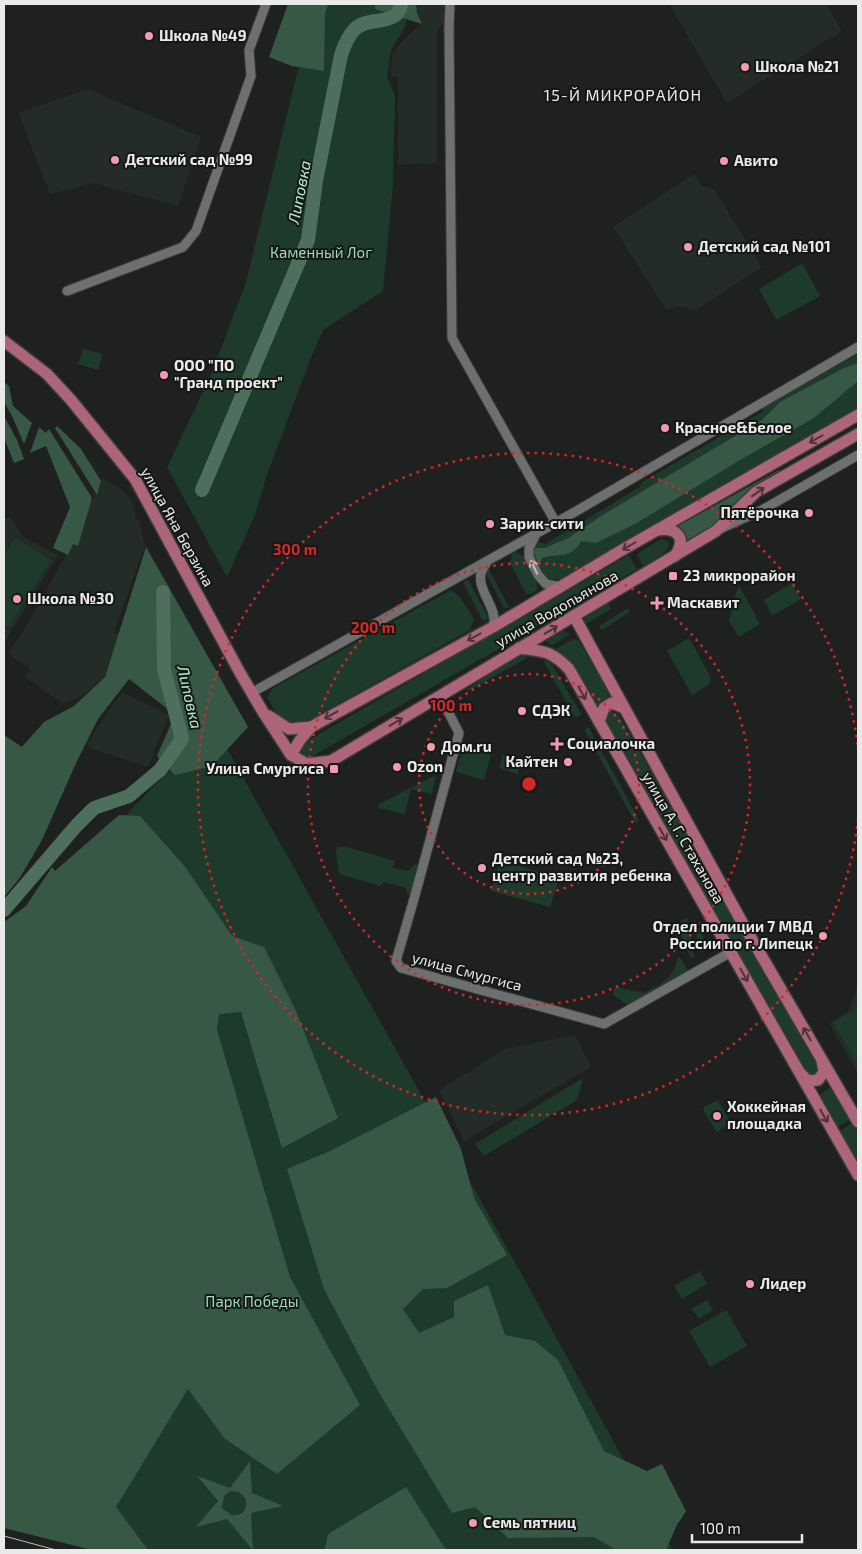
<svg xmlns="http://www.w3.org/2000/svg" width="862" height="1554" viewBox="0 0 862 1554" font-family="'Exo 2',sans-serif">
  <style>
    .built { fill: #232c27 }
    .green { fill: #1e3a2a }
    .forest { fill: #375845; fill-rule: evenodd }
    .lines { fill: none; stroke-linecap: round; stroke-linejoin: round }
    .river { stroke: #4d6f5b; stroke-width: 14 }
    .minor-casing { stroke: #3a3c3a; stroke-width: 11 }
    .major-casing { stroke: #3a3c3a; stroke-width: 14 }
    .minor { stroke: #6d706e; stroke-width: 9 }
    .major { stroke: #ad6579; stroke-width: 11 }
    .tram { stroke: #bdbebd; stroke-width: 1 }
    .oneway { stroke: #4a3339 }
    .oneway2 { stroke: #bebfbe }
    .ring { fill: none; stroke: #d62828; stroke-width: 2.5; stroke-dasharray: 2.5 5 }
    .poi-dot { fill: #f29aae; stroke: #151816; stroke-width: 2 }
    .labels { text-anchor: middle; stroke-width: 4; stroke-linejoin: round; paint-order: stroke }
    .poi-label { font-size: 15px; font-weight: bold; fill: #e9eae9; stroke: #151816; text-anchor: start }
    .park-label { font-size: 15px; fill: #9edab6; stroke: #151816 }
    .street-label { font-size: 15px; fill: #e9eae9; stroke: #151816 }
    .neighbourhood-label { font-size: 16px; letter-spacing: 1px; fill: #e9eae9; stroke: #151816 }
    .water-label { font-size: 16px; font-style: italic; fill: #afecc7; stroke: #151816 }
    .centre { fill: #d62828; stroke: #151816; stroke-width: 2.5 }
    .ring-label { font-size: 15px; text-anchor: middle; font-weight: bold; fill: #d62828; stroke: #151816; stroke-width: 4; stroke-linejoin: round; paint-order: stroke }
  </style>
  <rect width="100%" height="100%" fill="#1e211f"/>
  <!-- built -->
  <g class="built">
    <path d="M 416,4 L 445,4 L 445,14 L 443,23 L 437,31 L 437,163 L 398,165 L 398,77 L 391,77 L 392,54 L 408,35 L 422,24 L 417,13 Z"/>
    <path d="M 669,4 L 826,4 L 842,31 L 727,103 Z"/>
    <path d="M 88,89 L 201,137 L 178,206 L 93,183 L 50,194 L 18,113 Z"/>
    <path d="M 694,174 L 702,186 L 714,189 L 762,267 L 696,310 L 677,306 L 667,310 L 613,227 Z"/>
    <path d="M 102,478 L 121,489 L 131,499 L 136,514 L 135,519 L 139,520 L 145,546 L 114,632 L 129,637 L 120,663 L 82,696 L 63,704 L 25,677 L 30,669 L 8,654 L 27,625 L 72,544 Z"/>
    <path d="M 10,517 L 24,537 L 58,555 L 4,643 L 4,519 Z"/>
    <path d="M 122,692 L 169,715 L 148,767 L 90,748 L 87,743 Z"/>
    <path d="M 858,986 L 858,1074 L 829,1023 L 848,1012 Z"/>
    <path d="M 575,1035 L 591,1067 L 464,1141 L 439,1090 L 505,1049 Z"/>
  </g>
  <!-- green -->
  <g class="green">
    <path d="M 314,4 L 409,4 L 405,27 L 391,50 L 387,77 L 395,95 L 393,185 L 383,291 L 323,330 L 310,360 L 267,475 L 255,515 L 227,577 L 167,467 L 211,375 L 246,282 Z"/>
    <path d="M 802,263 L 820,296 L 776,320 L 759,289 Z"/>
    <path d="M 83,349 L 103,354 L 98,370 L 78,364 Z"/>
    <path d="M 858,354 L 858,411 L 568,576 C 543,587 541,571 531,552 L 537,541 L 545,544 L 640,487 L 642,482 L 762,412 L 764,407 Z"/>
    <path d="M 15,538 L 51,560 L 9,627 L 4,624 L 4,557 Z"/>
    <path d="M 661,539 C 685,545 650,562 643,566 L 637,554 Z"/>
    <path d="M 516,552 C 527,556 538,579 537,590 L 531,594 L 527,594 L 524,590 L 510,562 L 512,554 Z"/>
    <path d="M 629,555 L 637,569 L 313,756 C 305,758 302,758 298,750 L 300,745 Z"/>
    <path d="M 488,568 L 509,607 L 508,608 L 504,608 L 486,573 Z"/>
    <path d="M 467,580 L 469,581 L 487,615 L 488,617 L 486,621 L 482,620 L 464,584 L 464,582 Z"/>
    <path d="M 792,583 L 801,599 L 772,616 L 764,600 Z"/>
    <path d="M 740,587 L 760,624 L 739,637 L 729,621 L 737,589 Z"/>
    <path d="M 451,590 L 460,597 L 474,619 L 470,630 L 300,725 C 278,722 278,715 267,697 L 273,688 Z"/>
    <path d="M 608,603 L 611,609 L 584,625 L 581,622 L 586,617 Z"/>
    <path d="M 628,608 L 630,612 L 602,630 L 599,626 Z"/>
    <path d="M 563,631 L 571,634 L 552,645 L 546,641 Z"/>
    <path d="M 689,638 L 710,676 L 710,684 L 692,695 L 667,651 Z"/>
    <path d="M 573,639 L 578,640 L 613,699 L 596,708 L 570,663 L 556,649 Z"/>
    <path d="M 526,654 L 527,658 L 468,691 L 467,689 L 480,681 L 481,677 L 519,656 Z"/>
    <path d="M 543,660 L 549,662 L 554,668 L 581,714 L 579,717 L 576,717 L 573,714 Z"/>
    <path d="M 206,711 L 516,1264 L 673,1550 L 108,1550 L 4,930 L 129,812 L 178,761 Z"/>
    <path d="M 609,712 L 614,712 L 619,716 L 819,1063 L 819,1073 L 815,1077 L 805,1074 L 608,730 L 604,716 Z"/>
    <path d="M 586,728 L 589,728 L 639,820 L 636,824 L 585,731 Z"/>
    <path d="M 463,747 L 491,754 L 484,780 L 456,772 Z"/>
    <path d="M 503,754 C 516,758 522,758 518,774 L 499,768 Z"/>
    <path d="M 436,775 L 432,794 L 411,789 L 405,814 L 378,808 L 379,804 Z"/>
    <path d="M 337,847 L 347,847 L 395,861 L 393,868 L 408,871 L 415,864 L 418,865 L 410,895 L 407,894 L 406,888 L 384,882 L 380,886 L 339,874 L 336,853 Z"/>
    <path d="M 500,860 L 559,878 L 550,907 L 491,891 Z"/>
    <path d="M 687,917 L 694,956 L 691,959 L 676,925 Z"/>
    <path d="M 694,919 L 709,947 L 701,953 L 698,947 Z"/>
    <path d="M 679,956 L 689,972 L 629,1006 L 613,995 L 615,987 L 644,993 C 666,981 671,980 679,956 Z"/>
    <path d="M 858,1007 L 858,1063 L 857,1063 L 833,1023 Z"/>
    <path d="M 583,1078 L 577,1100 L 484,1156 L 475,1144 Z"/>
    <path d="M 830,1083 L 851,1119 L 835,1128 L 817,1097 L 828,1089 Z"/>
    <path d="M 718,1100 L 731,1123 L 717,1132 L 703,1110 L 704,1107 Z"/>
    <path d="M 854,1122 L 858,1131 L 858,1169 L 837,1133 Z"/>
    <path d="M 700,1271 L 707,1284 L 682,1299 L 674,1286 Z"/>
    <path d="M 707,1300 L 713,1310 L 699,1319 L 692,1309 Z"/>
    <path d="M 726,1310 L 747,1346 L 710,1367 L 689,1331 Z"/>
  </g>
  <!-- forest -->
  <g class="forest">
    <path d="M 288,4 L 328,4 L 325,14 L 324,71 L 292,66 L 269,57 Z"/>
    <path d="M 375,4 L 416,4 L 417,13 L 422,24 L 375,9 Z"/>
    <path d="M 858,363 L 858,381 L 814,418 L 740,460 L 635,524 L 596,543 L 581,541 C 572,559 559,553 542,558 L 539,565 L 532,548 L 545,548 L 568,538 L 601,516 L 762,420 L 780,402 L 842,369 Z"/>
    <path d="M 4,382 L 9,386 L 13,406 L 32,423 L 24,444 L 13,418 L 4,402 Z"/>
    <path d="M 4,416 L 17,440 L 24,459 L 14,463 L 4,438 Z"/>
    <path d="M 57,426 L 81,449 L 101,481 L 97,495 L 55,428 Z"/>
    <path d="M 39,427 L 46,433 L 49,429 L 92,498 L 78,546 L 73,544 L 68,555 L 53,548 L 70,507 L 46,446 L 30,453 Z"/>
    <path d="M 779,470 L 781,472 L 747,493 L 711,527 L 684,542 L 676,527 Z"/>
    <path d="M 146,547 L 248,727 L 212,766 L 175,775 L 157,756 L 172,721 L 169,710 L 129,679 L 98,719 L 77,761 L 41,842 L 19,879 L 4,897 L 4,735 L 22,747 L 44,722 L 74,706 L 105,677 Z"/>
    <path d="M 119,815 L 140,816 L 186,868 L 232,936 L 264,947 L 296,1011 L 338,1118 L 282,1148 L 241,1012 L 219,1014 L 217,1030 L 290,1277 L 360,1405 L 277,1474 L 225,1439 L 188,1389 L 116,1507 L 148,1550 L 92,1550 L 4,1528 L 4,922 L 26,906 L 52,867 L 55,871 Z"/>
    <path d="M 436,1097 L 461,1149 L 474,1198 L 507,1255 L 447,1288 L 423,1289 L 403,1309 L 419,1333 L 454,1317 L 454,1301 L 488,1285 L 505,1335 L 535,1341 L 558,1360 L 604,1451 L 647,1471 L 662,1464 L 686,1511 L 677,1525 L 666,1550 L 616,1550 L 594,1537 L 508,1538 L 475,1507 L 452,1513 L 378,1391 L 324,1289 L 287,1169 L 330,1151 Z"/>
    <path d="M 250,1461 L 252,1493 L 283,1506 L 251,1513 L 253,1550 L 227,1519 L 196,1527 L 218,1501 L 197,1476 L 230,1488 ZM 230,1491 L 239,1492 L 245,1498 C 249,1509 242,1517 231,1515 L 222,1508 L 224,1496 Z"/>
    <path d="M 406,1487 L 446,1550 L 325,1550 L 328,1534 Z"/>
  </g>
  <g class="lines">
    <!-- river -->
    <g class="river">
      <path d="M 202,490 L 308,240 L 316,181 L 341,55 C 344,46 348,35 356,28 C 369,16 398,27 401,4"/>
      <path d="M 4,910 L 76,826 L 94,808 L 129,796 L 160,770 L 182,739 L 164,669 L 163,592"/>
    </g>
    <defs>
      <g id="minor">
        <path d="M 450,4 L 449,26 L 452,338 L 556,523"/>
        <path d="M 67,291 L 183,247 L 196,231 L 251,76 L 249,50 L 266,4"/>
        <path d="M 720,529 L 762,510 L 858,455"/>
        <path d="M 535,536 L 529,548 L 529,557 L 538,575 L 546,584 L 561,587"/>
        <path d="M 486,564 C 468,585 500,605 493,627"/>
        <path d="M 251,693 L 573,513 L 858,347"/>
        <path d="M 440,696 L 459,733 L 414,899 L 396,961 L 401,968 L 604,1024 L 731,952"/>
      </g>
      <g id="major">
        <path d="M 4,341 L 47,374 L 71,400 L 135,479 L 239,671 L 263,712 L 291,755 L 307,764 L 331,761 L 716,531 L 756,492 L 858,434"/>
        <path d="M 657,530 C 678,527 687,538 675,556"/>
        <path d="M 574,616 L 743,924 L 858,1122"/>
        <path d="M 519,648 C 545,652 550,650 569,669 L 858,1175"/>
        <path d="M 269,716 L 289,729 L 311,727 L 493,627 L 622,550 L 858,415"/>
        <path d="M 599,722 L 604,708 L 612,703 L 624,708"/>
        <path d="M 291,755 L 300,740 L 311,727"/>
        <path d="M 801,1074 L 808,1081 L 818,1080 L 824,1072 L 822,1061"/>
      </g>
    </defs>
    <!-- minor casing -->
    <use href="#minor" class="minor-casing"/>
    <!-- major casing -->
    <use href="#major" class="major-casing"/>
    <!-- minor -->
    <use href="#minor" class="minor"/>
    <!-- major -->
    <use href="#major" class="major"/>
    <!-- tram -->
    <path class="tram" d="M 4,1536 L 56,1550"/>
  </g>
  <!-- one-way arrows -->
  <defs><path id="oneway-shaft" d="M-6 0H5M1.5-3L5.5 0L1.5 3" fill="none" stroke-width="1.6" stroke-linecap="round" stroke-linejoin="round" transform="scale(1.25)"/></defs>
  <g class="oneway">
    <use href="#oneway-shaft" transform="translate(816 439) rotate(150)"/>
    <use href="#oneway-shaft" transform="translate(758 492) rotate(-36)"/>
    <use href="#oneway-shaft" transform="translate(629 546) rotate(150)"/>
    <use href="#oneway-shaft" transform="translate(551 630) rotate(-31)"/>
    <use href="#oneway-shaft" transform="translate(474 637) rotate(151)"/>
    <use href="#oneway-shaft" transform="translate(582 693) rotate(61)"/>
    <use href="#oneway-shaft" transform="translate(331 715) rotate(151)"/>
    <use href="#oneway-shaft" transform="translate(396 722) rotate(-31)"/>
    <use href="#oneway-shaft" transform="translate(663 834) rotate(60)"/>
    <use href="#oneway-shaft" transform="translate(744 975) rotate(60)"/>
    <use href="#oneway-shaft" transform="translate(807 1034) rotate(-120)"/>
    <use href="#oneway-shaft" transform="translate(824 1116) rotate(60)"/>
  </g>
  <use class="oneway2" href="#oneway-shaft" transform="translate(534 567) rotate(-115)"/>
  <!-- distance rings -->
  <g class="ring">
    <circle cx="529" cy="784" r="110"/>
    <circle cx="529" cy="784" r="221"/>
    <path d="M858 819A331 331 0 1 1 858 749"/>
  </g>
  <!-- markers -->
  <g class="poi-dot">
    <circle cx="149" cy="36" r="5"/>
    <circle cx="745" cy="67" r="5"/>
    <circle cx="115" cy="160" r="5"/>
    <circle cx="724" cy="161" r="5"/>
    <circle cx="688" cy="247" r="5"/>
    <circle cx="164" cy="375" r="5"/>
    <circle cx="665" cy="428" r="5"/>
    <circle cx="809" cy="513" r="5"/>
    <circle cx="490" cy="524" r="5"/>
    <rect x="668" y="571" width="10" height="10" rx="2.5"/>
    <circle cx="17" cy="599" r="5"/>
    <path d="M654.5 595.5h5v5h5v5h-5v5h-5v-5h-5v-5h5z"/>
    <circle cx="522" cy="711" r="5"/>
    <path d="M554.5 736.5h5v5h5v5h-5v5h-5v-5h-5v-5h5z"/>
    <circle cx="431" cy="747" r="5"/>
    <circle cx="568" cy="762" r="5"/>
    <circle cx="397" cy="767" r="5"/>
    <rect x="329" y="764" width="10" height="10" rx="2.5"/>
    <circle cx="482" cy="868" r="5"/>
    <circle cx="823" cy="936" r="5"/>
    <circle cx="717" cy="1116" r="5"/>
    <circle cx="750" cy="1284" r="5"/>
    <circle cx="473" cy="1523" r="5"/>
  </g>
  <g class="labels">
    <!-- poi labels -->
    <g class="poi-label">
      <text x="159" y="41">Школа №49</text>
      <text x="755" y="72">Школа №21</text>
      <text x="125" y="165">Детский сад №99</text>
      <text x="734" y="166">Авито</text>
      <text x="698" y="252">Детский сад №101</text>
      <text x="174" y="371">ООО "ПО<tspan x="174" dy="17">"Гранд проект"</tspan></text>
      <text x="675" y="433">Красное&amp;Белое</text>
      <text x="799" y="518" text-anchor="end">Пятёрочка</text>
      <text x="500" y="529">Зарик-сити</text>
      <text x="683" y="581">23 микрорайон</text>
      <text x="27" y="604">Школа №30</text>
      <text x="667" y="608">Маскавит</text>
      <text x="532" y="716">СДЭК</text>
      <text x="567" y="749">Социалочка</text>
      <text x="441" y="752">Дом.ru</text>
      <text x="558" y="767" text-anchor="end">Кайтен</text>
      <text x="407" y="772">Ozon</text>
      <text x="324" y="774" text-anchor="end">Улица Смургиса</text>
      <text x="492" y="864">Детский сад №23,<tspan x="492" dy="17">центр развития ребенка</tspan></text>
      <text x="813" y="932" text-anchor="end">Отдел полиции 7 МВД<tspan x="813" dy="17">России по г. Липецк</tspan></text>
      <text x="727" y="1112">Хоккейная<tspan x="727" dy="17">площадка</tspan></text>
      <text x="760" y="1289">Лидер</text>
      <text x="483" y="1528">Семь пятниц</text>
    </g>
    <!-- park labels -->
    <g class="park-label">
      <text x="321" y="258">Каменный Лог</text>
      <text x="252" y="1307">Парк Победы</text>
    </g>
    <!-- street labels -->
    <g class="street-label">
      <text transform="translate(177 527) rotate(61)" y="5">улица Яна Берзина</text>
      <text transform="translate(557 609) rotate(-30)" y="5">улица Водопьянова</text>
      <text transform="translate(683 838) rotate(60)" y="5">улица А. Г. Стаханова</text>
      <text transform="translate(467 972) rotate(15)" y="5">улица Смургиса</text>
    </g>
    <!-- neighbourhood labels -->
    <g class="neighbourhood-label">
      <text x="623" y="101">15-Й МИКРОРАЙОН</text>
    </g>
    <!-- water labels -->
    <g class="water-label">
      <text transform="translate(299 192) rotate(-79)" y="6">Липовка</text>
      <text transform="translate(190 697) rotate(77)" y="6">Липовка</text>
    </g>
  </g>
  <circle cx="529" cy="784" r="8" class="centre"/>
  <g class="ring-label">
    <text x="295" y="555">300 m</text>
    <text x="373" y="633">200 m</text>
    <text x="451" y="711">100 m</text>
  </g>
  <!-- border -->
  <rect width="862" height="1554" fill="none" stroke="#e9eae9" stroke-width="10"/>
  <!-- scale -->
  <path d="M692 1534v8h110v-8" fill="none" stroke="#e9eae9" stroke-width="2.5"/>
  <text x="700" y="1534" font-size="15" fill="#e9eae9" stroke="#151816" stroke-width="4" paint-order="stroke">100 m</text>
</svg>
